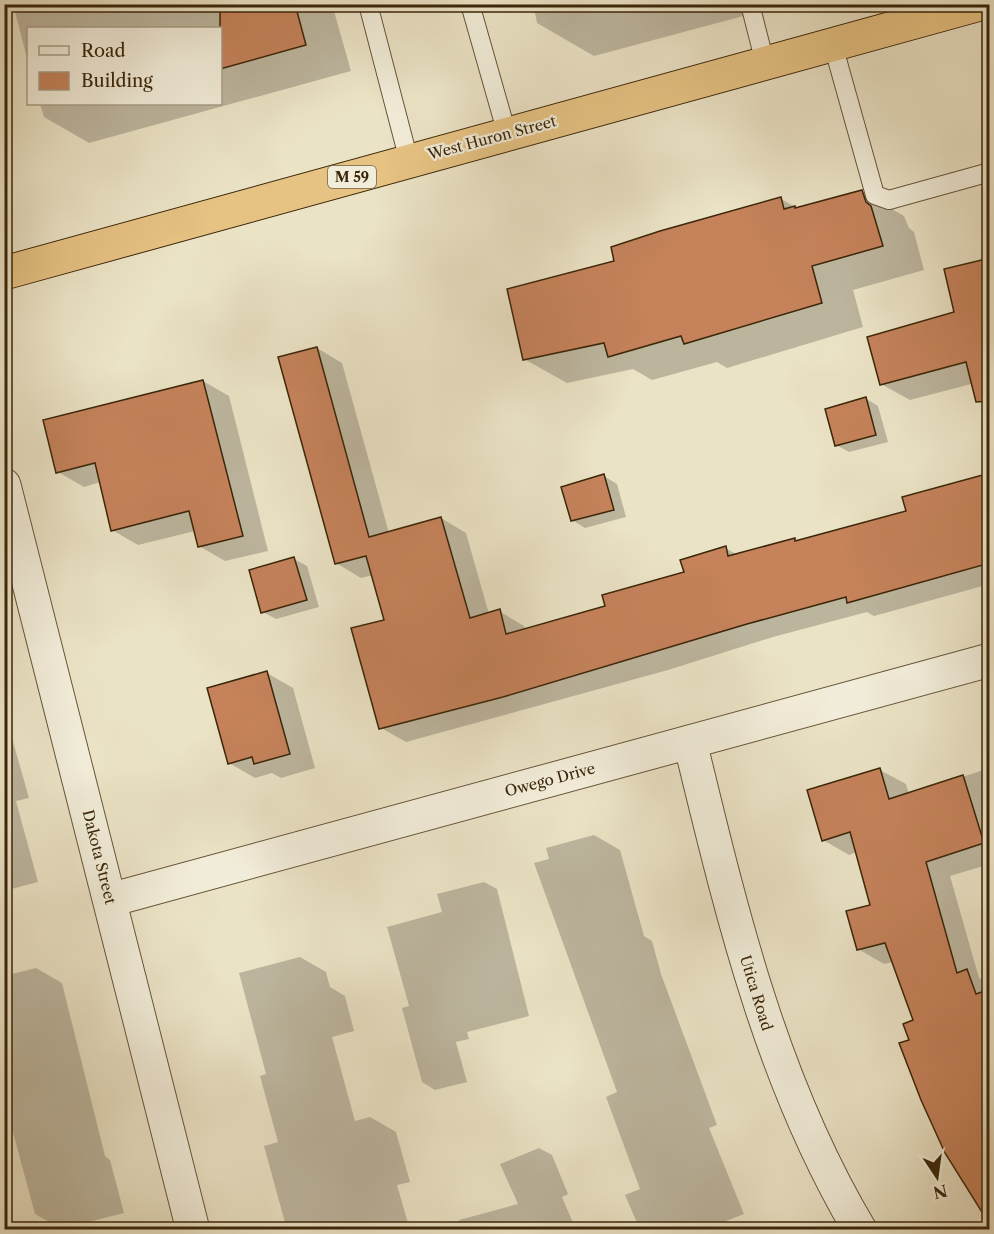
<svg xmlns="http://www.w3.org/2000/svg" width="994" height="1234" viewBox="0 0 994 1234" font-family="'Libre Caslon Text',serif">
  <style>
    .shadow { fill: #0003 }
    .building { fill: #c5825b; stroke: #3a2608; stroke-width: 1.5 }
    .lines { fill: none; stroke-linecap: round; stroke-linejoin: round }
    .lane-casing { stroke: #665538; stroke-width: 20 }
    .street-casing { stroke: #665538; stroke-width: 35 }
    .highway-casing { stroke: #3a2608; stroke-width: 35 }
    .lane { stroke: #f2edda; stroke-width: 18 }
    .street { stroke: #f2edda; stroke-width: 33 }
    .highway { stroke: #e6c283; stroke-width: 33 }
    .labels { text-anchor: middle; stroke-width: 4.5; stroke-linejoin: round; paint-order: stroke }
    .shield { fill: #f2edda; stroke: #716247; stroke-width: 1.5 }
    .shield-label { font-size: 14px; font-weight: bold; fill: #3a2608 }
    .street-label { font-size: 15px; fill: #3a2608; stroke: #f2edda }
  </style>
  <rect width="100%" height="100%" fill="#ebe3c6"/>
  <filter id="stains"><feTurbulence type="fractalNoise" baseFrequency=".00333" numOctaves="4"/><feColorMatrix values="0 0 0 0 .2 0 0 0 0 .09 0 0 0 0 .02 0 0 0 .5 -.17"/></filter>
  <radialGradient id="worn" r=".72"><stop offset=".6" stop-color="#630" stop-opacity="0"/><stop offset="1" stop-color="#630" stop-opacity=".3"/></radialGradient>
  <!-- shadow -->
  <g class="shadow">
    <path d="M 13,4 L 332,4 L 351,71 L 89,143 L 44,117 L 40,104 L 220,104 L 220,28 L 28,28 L 28,62 Z"/>
    <path d="M 520,4 L 772,4 L 773,8 L 594,56 L 537,23 L 535,13 Z"/>
    <path d="M 862,192 L 904,216 L 909,228 L 914,232 L 924,270 L 853,290 L 863,327 L 727,368 L 717,362 L 652,380 L 633,369 L 567,383 L 524,359 L 616,262 L 781,199 L 799,209 Z"/>
    <path d="M 956,314 L 990,379 L 910,400 L 881,384 Z"/>
    <path d="M 317,348 L 342,363 L 389,533 L 441,518 L 466,533 L 489,614 L 499,611 L 524,626 L 526,630 L 607,607 L 686,573 L 725,548 L 738,555 L 794,540 L 798,542 L 908,512 L 990,474 L 990,584 L 874,616 L 867,612 L 773,637 L 668,670 L 406,742 L 381,728 L 386,621 L 373,575 L 361,578 L 336,563 Z"/>
    <path d="M 203,381 L 229,396 L 268,551 L 225,561 L 199,546 L 195,531 L 138,545 L 112,530 L 101,482 L 84,487 L 58,472 Z"/>
    <path d="M 865,398 L 878,406 L 888,442 L 849,452 L 836,445 Z"/>
    <path d="M 604,476 L 617,484 L 626,517 L 585,528 L 572,520 Z"/>
    <path d="M 294,559 L 307,566 L 319,607 L 276,619 L 263,612 Z"/>
    <path d="M 267,673 L 293,688 L 315,768 L 281,778 L 272,773 L 255,778 L 229,763 Z"/>
    <path d="M 4,710 L 29,798 L 16,801 L 38,882 L 4,891 Z"/>
    <path d="M 990,768 L 990,864 L 950,876 L 979,978 L 990,984 L 990,1223 L 911,1040 L 915,1021 L 893,962 L 884,964 L 858,949 L 872,906 L 857,852 L 849,855 L 823,840 L 880,770 L 906,784 L 909,794 Z"/>
    <path d="M 594,835 L 620,850 L 644,936 L 652,941 L 661,974 L 717,1125 L 709,1128 L 744,1214 L 726,1221 L 731,1230 L 640,1230 L 625,1195 L 640,1189 L 606,1097 L 617,1092 L 534,863 L 549,859 L 546,848 Z"/>
    <path d="M 484,882 L 497,889 L 529,1016 L 467,1032 L 469,1039 L 456,1042 L 467,1082 L 435,1090 L 422,1082 L 402,1008 L 409,1006 L 387,927 L 442,912 L 437,894 Z"/>
    <path d="M 300,957 L 326,972 L 330,987 L 345,996 L 354,1031 L 332,1037 L 355,1121 L 370,1117 L 396,1132 L 410,1182 L 397,1185 L 410,1230 L 287,1230 L 264,1146 L 278,1142 L 260,1076 L 266,1074 L 239,973 Z"/>
    <path d="M 36,968 L 62,983 L 105,1156 L 110,1160 L 124,1213 L 61,1229 L 35,1214 L 11,1125 L 4,1121 L 4,976 Z"/>
    <path d="M 539,1148 L 552,1155 L 568,1194 L 562,1197 L 576,1230 L 461,1230 L 459,1220 L 518,1204 L 500,1164 Z"/>
  </g>
  <!-- building -->
  <g class="building">
    <path d="M 220,4 L 295,4 L 306,45 L 220,69 Z"/>
    <path d="M 862,190 L 866,202 L 871,206 L 883,246 L 812,266 L 822,303 L 684,344 L 681,336 L 608,357 L 604,343 L 523,360 L 507,289 L 614,261 L 611,247 L 660,231 L 781,197 L 784,209 L 795,206 L 795,208 Z"/>
    <path d="M 990,258 L 990,401 L 976,402 L 966,362 L 880,385 L 867,337 L 954,312 L 944,269 Z"/>
    <path d="M 317,347 L 369,537 L 441,517 L 470,618 L 500,609 L 506,634 L 605,606 L 602,595 L 684,572 L 680,560 L 726,546 L 728,556 L 795,538 L 795,541 L 906,511 L 902,497 L 990,473 L 990,563 L 847,603 L 846,597 L 747,624 L 503,697 L 379,729 L 351,628 L 384,620 L 366,556 L 335,564 L 278,357 Z"/>
    <path d="M 203,380 L 243,536 L 198,547 L 189,511 L 111,531 L 95,463 L 56,473 L 43,420 Z"/>
    <path d="M 866,397 L 876,435 L 835,446 L 825,409 Z"/>
    <path d="M 604,474 L 614,510 L 571,521 L 561,487 Z"/>
    <path d="M 294,557 L 307,600 L 261,613 L 249,570 Z"/>
    <path d="M 267,671 L 290,754 L 254,764 L 252,757 L 228,764 L 207,688 Z"/>
    <path d="M 880,768 L 889,799 L 963,775 L 984,843 L 926,862 L 957,973 L 967,969 L 976,994 L 990,989 L 990,1225 L 945,1153 L 921,1100 L 899,1043 L 909,1040 L 903,1024 L 913,1020 L 885,943 L 857,950 L 846,911 L 870,905 L 850,832 L 822,841 L 807,790 Z"/>
  </g>
  <g class="lines">
    <defs>
      <g id="lane">
        <path d="M 368,4 L 409,161"/>
        <path d="M 470,4 L 507,134"/>
        <path d="M 750,4 L 765,63"/>
        <path d="M 833,45 L 875,195 L 889,200 L 990,172"/>
      </g>
      <g id="street">
        <path d="M 4,485 L 193,1230"/>
        <path d="M 690,742 C 731,910 770,1079 860,1230"/>
        <path d="M 110,900 L 990,660"/>
      </g>
      <path id="highway" d="M 4,273 L 980,4"/>
    </defs>
    <!-- lane casing -->
    <use href="#lane" class="lane-casing"/>
    <!-- street casing -->
    <use href="#street" class="street-casing"/>
    <!-- highway casing -->
    <use href="#highway" class="highway-casing"/>
    <!-- lane -->
    <use href="#lane" class="lane"/>
    <!-- street -->
    <use href="#street" class="street"/>
    <!-- highway -->
    <use href="#highway" class="highway"/>
  </g>
  <g class="labels">
    <!-- shield labels -->
    <rect class="shield" x="328" y="166" width="48" height="22" rx="4.5"/>
    <g class="shield-label">
      <text x="352" y="182">M 59</text>
    </g>
    <!-- street labels -->
    <g class="street-label">
      <text transform="translate(492 138) rotate(-15)" y="5">West Huron Street</text>
      <text transform="translate(550 780) rotate(-15)" y="5">Owego Drive</text>
      <text transform="translate(99 857) rotate(76)" y="5">Dakota Street</text>
      <text transform="translate(756 993) rotate(73)" y="5">Utica Road</text>
    </g>
  </g>
  <!-- margin -->
  <rect width="994" height="1234" fill="none" stroke="#ebe3c6" stroke-width="24"/>
  <rect x="6" y="6" width="982" height="1222" fill="none" stroke="#3a2608" stroke-width="3"/>
  <rect x="12" y="12" width="970" height="1210" fill="none" stroke="#3a2608" stroke-width="1.5"/>
  <!-- legend -->
  <rect x="27" y="27" width="195" height="78" fill="#f2edda" stroke="#a89d86" stroke-width="1.5"/>
  <rect x="39" y="46" width="30" height="9" fill="#f2edda" stroke="#a89d86" stroke-width="1.5"/>
  <text x="81" y="57" font-size="18" fill="#3a2608">Road</text>
  <rect x="39" y="72" width="30" height="18" fill="#c5825b" stroke="#a89d86" stroke-width="1.5"/>
  <text x="81" y="87" font-size="18" fill="#3a2608">Building</text>
  <!-- north arrow -->
  <g transform="translate(937 1177) rotate(167)" stroke="#f2edda" stroke-width="4.5" paint-order="stroke">
  <path d="M0-4.5L10 22L0 15L-10 22Z" fill="#3a2608"/>
  <text y="-9" font-size="16" font-weight="bold" text-anchor="middle" fill="#3a2608">N</text>
  </g>
  <rect width="100%" height="100%" filter="url(#stains)"/>
  <rect width="100%" height="100%" fill="url(#worn)"/>
</svg>
